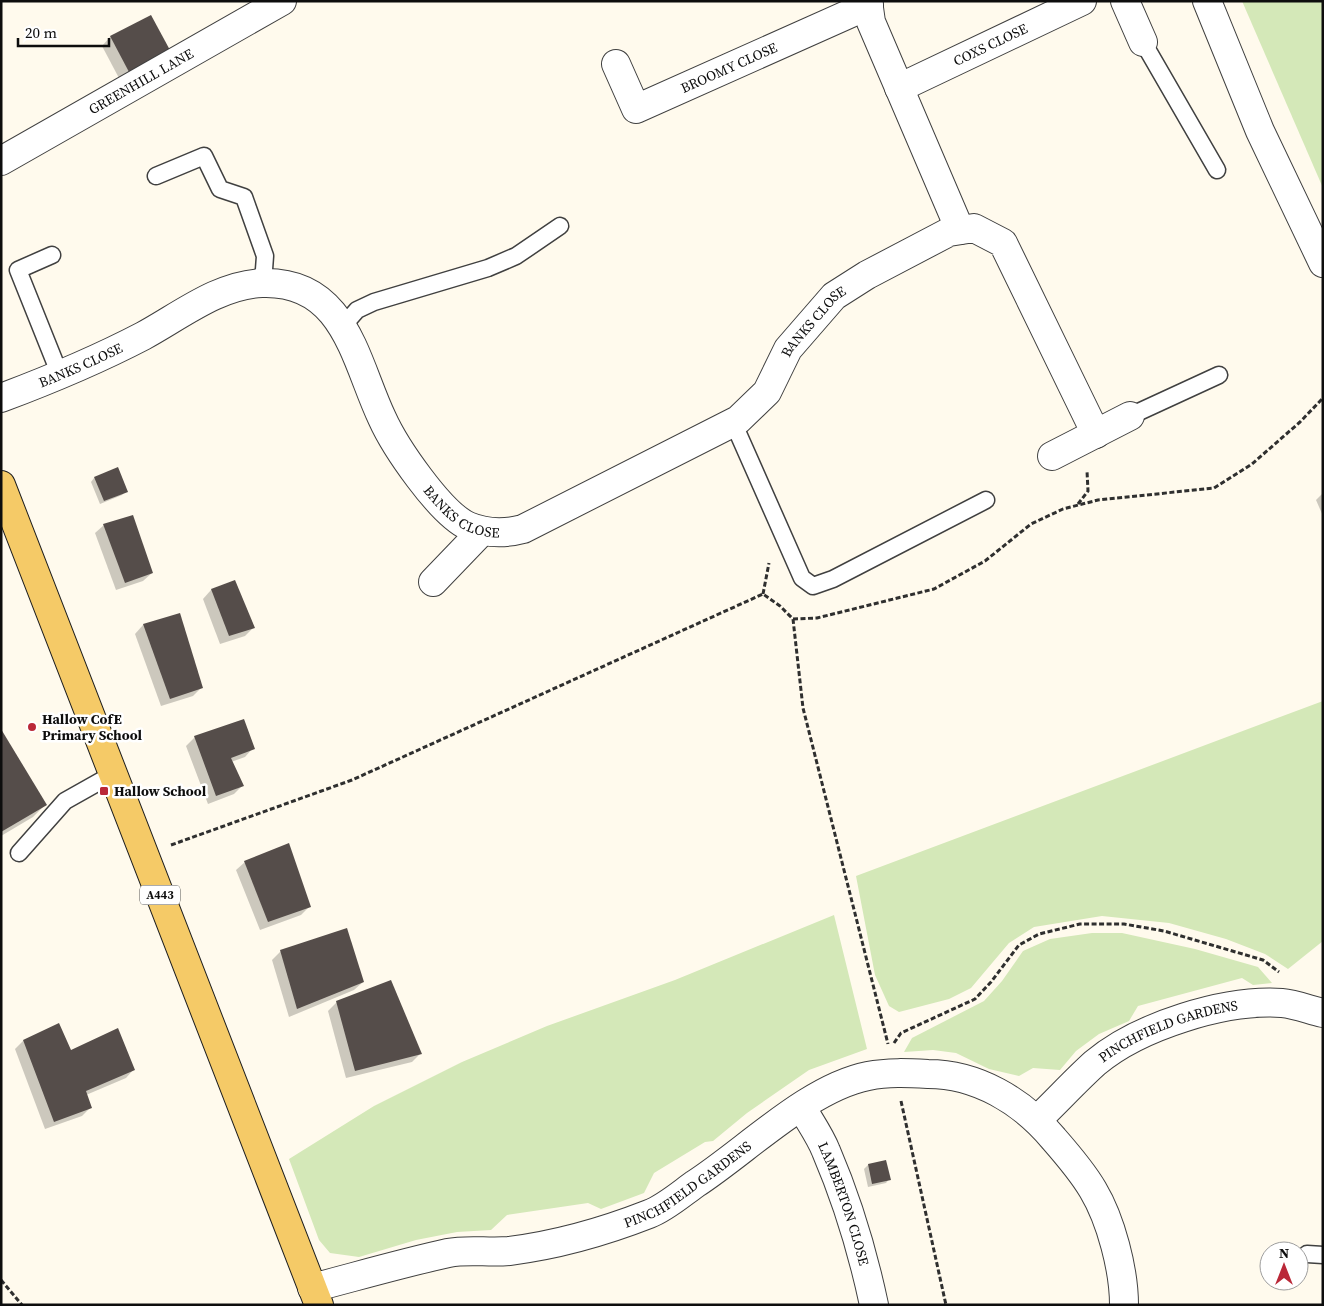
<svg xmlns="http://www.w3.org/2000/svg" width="1324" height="1306" viewBox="0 0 1324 1306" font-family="'Source Serif 4',serif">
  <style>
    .green { fill: #d4e8b8 }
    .shadow { fill: #0003 }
    .building { fill: #554d4a }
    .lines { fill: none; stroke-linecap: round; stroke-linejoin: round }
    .lane-casing { stroke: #404040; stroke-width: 19 }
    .street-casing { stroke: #404040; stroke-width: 30 }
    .primary-casing { stroke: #1e1e1e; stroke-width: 30 }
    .path { stroke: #2f2f2f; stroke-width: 3; stroke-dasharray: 5 2.5; stroke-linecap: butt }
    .lane { stroke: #fff; stroke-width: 16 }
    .street { stroke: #fff; stroke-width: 28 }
    .primary { stroke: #f5ca67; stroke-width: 28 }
    .poi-dot { fill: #ba2838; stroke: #fff; stroke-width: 2 }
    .labels { text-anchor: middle; stroke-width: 5; stroke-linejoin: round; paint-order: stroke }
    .shield { fill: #fff; stroke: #565656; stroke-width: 1 }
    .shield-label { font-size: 12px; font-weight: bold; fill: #0d0d0d }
    .street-label { font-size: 14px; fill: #0d0d0d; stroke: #fff }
    .poi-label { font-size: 14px; font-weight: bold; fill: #0d0d0d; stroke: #fff; text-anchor: start }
  </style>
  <rect width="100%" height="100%" fill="#fffaed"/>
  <!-- green -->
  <g class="green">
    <path d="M 1242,1 L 1323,1 L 1323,188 Z"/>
    <path d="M 1323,701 L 1323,941 L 1288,969 L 1265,954 L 1226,939 L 1169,923 L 1102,916 L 1034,927 L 1009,943 L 971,988 L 949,999 L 899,1012 L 889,1006 L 875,975 L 856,876 Z"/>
    <path d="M 834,915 L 867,1049 L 809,1070 L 747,1113 L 713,1141 L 705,1142 L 654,1173 L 644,1193 L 601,1209 L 588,1203 L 507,1215 L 491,1230 L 457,1232 L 416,1240 L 359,1257 L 330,1253 L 319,1240 L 289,1159 L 374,1106 L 462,1062 L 547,1026 L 675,980 Z"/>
    <path d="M 1092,933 L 1122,933 L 1195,949 L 1258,967 L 1272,983 L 1253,985 L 1242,978 L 1138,1006 L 1129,1021 L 1099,1034 L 1076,1051 L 1060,1070 L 1033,1068 L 1019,1076 L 989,1069 L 956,1053 L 933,1050 L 904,1052 L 912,1038 L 984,1001 L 1002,981 L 1023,951 L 1050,939 Z"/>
  </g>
  <!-- shadow -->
  <g class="shadow">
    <path d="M 151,16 L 169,52 L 120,80 L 102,46 L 110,37 Z"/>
    <path d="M 94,478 L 126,491 L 122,495 L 100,504 L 91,482 Z"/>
    <path d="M 1323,493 L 1323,516 L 1316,500 Z"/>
    <path d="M 104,525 L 152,573 L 143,581 L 116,590 L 95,533 Z"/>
    <path d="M 234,581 L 254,627 L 245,636 L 220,644 L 203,599 L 211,590 Z"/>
    <path d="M 179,615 L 202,687 L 193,696 L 161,706 L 135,634 L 143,625 Z"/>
    <path d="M 1,731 L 45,805 L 33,817 L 1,836 Z"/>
    <path d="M 195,737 L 253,748 L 245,757 L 231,762 L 242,786 L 234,794 L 208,804 L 186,746 Z"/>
    <path d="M 245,862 L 309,907 L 301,915 L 260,930 L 236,870 Z"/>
    <path d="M 281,951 L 363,982 L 354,990 L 289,1017 L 272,960 Z"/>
    <path d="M 337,1002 L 420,1054 L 412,1062 L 346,1078 L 328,1011 Z"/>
    <path d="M 23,1041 L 70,1052 L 134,1069 L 126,1078 L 86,1095 L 90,1108 L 82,1116 L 45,1129 L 15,1049 Z"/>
    <path d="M 868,1165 L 889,1179 L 886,1183 L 868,1187 L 864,1169 Z"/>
  </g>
  <!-- building -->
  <g class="building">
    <path d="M 151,15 L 171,52 L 129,72 L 110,36 Z"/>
    <path d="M 118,467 L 128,492 L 104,501 L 94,477 Z"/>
    <path d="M 133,515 L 153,573 L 125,583 L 103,524 Z"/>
    <path d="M 235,580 L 255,628 L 229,636 L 211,589 Z"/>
    <path d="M 180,613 L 203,688 L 170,699 L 143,624 Z"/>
    <path d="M 244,719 L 255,749 L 231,758 L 244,786 L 216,796 L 194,736 Z"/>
    <path d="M 1,729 L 47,805 L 1,832 Z"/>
    <path d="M 289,843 L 311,907 L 268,922 L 244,861 Z"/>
    <path d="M 347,928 L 364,982 L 297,1009 L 280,950 Z"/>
    <path d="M 391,980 L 422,1054 L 355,1071 L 336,1001 Z"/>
    <path d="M 59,1023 L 71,1050 L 118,1028 L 135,1070 L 86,1091 L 92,1108 L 54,1122 L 23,1040 Z"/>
    <path d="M 886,1160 L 891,1180 L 872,1184 L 868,1164 Z"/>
  </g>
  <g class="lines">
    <defs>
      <g id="lane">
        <path d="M 1143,42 L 1217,170"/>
        <path d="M 156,176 L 204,156 L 220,189 L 244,197 L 265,256 L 263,283"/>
        <path d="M 52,255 L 18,270 L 60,375"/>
        <path d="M 343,326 L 357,310 L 374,302 L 488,268 L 516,256 L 560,226"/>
        <path d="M 1130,416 L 1219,375"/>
        <path d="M 733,422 L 802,578 L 813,586 L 833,579 L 986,500"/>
        <path d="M 19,853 L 65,801 L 113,774"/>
        <path d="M 1307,1254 L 1323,1255"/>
      </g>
      <g id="street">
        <path d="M 868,1 L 871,22 L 960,230"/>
        <path d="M 1125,1 L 1143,42"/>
        <path d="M 1207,1 L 1260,131 L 1323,263"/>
        <path id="s1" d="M 616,64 L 636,109 L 869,5"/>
        <path id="s2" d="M 899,88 L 1082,1"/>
        <path id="s3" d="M 1,161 L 282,1"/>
        <path id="s4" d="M 1,398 C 49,380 97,360 143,336 C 180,316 218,285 262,283 C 345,280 355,361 382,418 C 395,447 440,513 468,526 C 487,534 504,534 523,529 L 738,420 L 767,392 L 788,349 L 834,296 L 867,275 L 949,232 L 974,228 L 1003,243 L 1096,434"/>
        <path d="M 1052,456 L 1130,416"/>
        <path d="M 433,582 L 482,531"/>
        <path id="s5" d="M 802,1108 C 810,1122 820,1136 826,1151 C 847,1200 863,1253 874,1305"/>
        <path id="s6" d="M 1038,1119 C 1057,1101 1075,1081 1095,1063 C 1139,1026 1225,999 1282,1003 C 1295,1004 1310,1010 1323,1013"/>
        <path id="s7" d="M 312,1288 C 358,1276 403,1263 448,1253 C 468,1249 489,1253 509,1251 C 557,1245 603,1232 649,1214 C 665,1208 681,1194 695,1184 C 746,1151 808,1088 868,1076 C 888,1072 908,1073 928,1074 C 977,1074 1022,1101 1053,1138 C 1067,1154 1082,1171 1093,1190 C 1111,1220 1124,1270 1124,1305"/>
      </g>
      <path id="primary" d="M 1,485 L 319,1305"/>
    </defs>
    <!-- lane casing -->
    <use href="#lane" class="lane-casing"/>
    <!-- street casing -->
    <use href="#street" class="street-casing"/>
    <!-- primary casing -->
    <use href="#primary" class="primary-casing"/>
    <!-- path -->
    <g class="path">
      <path d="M 1078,504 L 1088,491 L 1087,471"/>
      <path d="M 763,594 L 769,563"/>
      <path d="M 793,619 L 817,618 L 934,589 L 985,561 L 1031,524 L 1063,509 L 1098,500 L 1214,488 L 1252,464 L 1300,422 L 1323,398"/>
      <path d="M 171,845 L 352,780 L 763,594 L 780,606 L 793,619 L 803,708 L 888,1044"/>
      <path d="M 894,1043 L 901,1033 L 975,999 L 991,982 L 1019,945 L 1039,934 L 1080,924 L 1124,924 L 1164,931 L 1263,960 L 1279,972"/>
      <path d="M 901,1101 L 946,1305"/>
      <path d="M 1,1280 L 22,1305"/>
    </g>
    <!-- lane -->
    <use href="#lane" class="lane"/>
    <!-- street -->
    <use href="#street" class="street"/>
    <!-- primary -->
    <use href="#primary" class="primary"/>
  </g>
  <!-- markers -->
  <g class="poi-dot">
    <circle cx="32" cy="727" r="5"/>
    <rect x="99" y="786" width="10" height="10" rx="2.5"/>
  </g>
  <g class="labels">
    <!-- shield labels -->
    <rect class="shield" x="140" y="885.5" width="40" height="19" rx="4"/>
    <g class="shield-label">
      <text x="160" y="899">A443</text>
    </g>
    <!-- street labels -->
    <g class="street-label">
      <text dy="5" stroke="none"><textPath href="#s2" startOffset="101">COXS CLOSE</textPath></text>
      <text dy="5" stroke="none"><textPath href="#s1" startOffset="151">BROOMY CLOSE</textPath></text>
      <text dy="5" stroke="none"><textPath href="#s3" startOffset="161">GREENHILL LANE</textPath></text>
      <text dy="5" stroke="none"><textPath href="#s4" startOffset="1045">BANKS CLOSE</textPath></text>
      <text dy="5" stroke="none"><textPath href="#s4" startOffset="86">BANKS CLOSE</textPath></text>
      <text dy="5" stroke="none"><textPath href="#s4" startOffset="610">BANKS CLOSE</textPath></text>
      <text dy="5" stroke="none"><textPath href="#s6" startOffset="161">PINCHFIELD GARDENS</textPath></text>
      <text dy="5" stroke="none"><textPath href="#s7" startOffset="395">PINCHFIELD GARDENS</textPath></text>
      <text dy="5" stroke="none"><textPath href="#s5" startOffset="105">LAMBERTON CLOSE</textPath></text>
    </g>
    <!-- poi labels -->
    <g class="poi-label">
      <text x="42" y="724">Hallow CofE<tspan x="42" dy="16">Primary School</tspan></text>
      <text x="114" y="796">Hallow School</text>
    </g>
  </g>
  <!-- border -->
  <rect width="1324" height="1306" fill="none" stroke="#0d0d0d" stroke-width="5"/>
  <!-- north arrow -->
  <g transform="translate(1284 1266)"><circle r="24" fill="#ffffff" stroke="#9e9e9e"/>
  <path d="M0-4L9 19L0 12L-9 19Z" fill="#ba2838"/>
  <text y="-8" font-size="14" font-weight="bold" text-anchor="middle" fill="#0d0d0d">N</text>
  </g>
  <!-- scale -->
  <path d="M18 38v8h91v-8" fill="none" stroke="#0d0d0d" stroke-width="2.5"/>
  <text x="25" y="38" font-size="15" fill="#0d0d0d" stroke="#ffffff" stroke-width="4" paint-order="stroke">20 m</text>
</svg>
